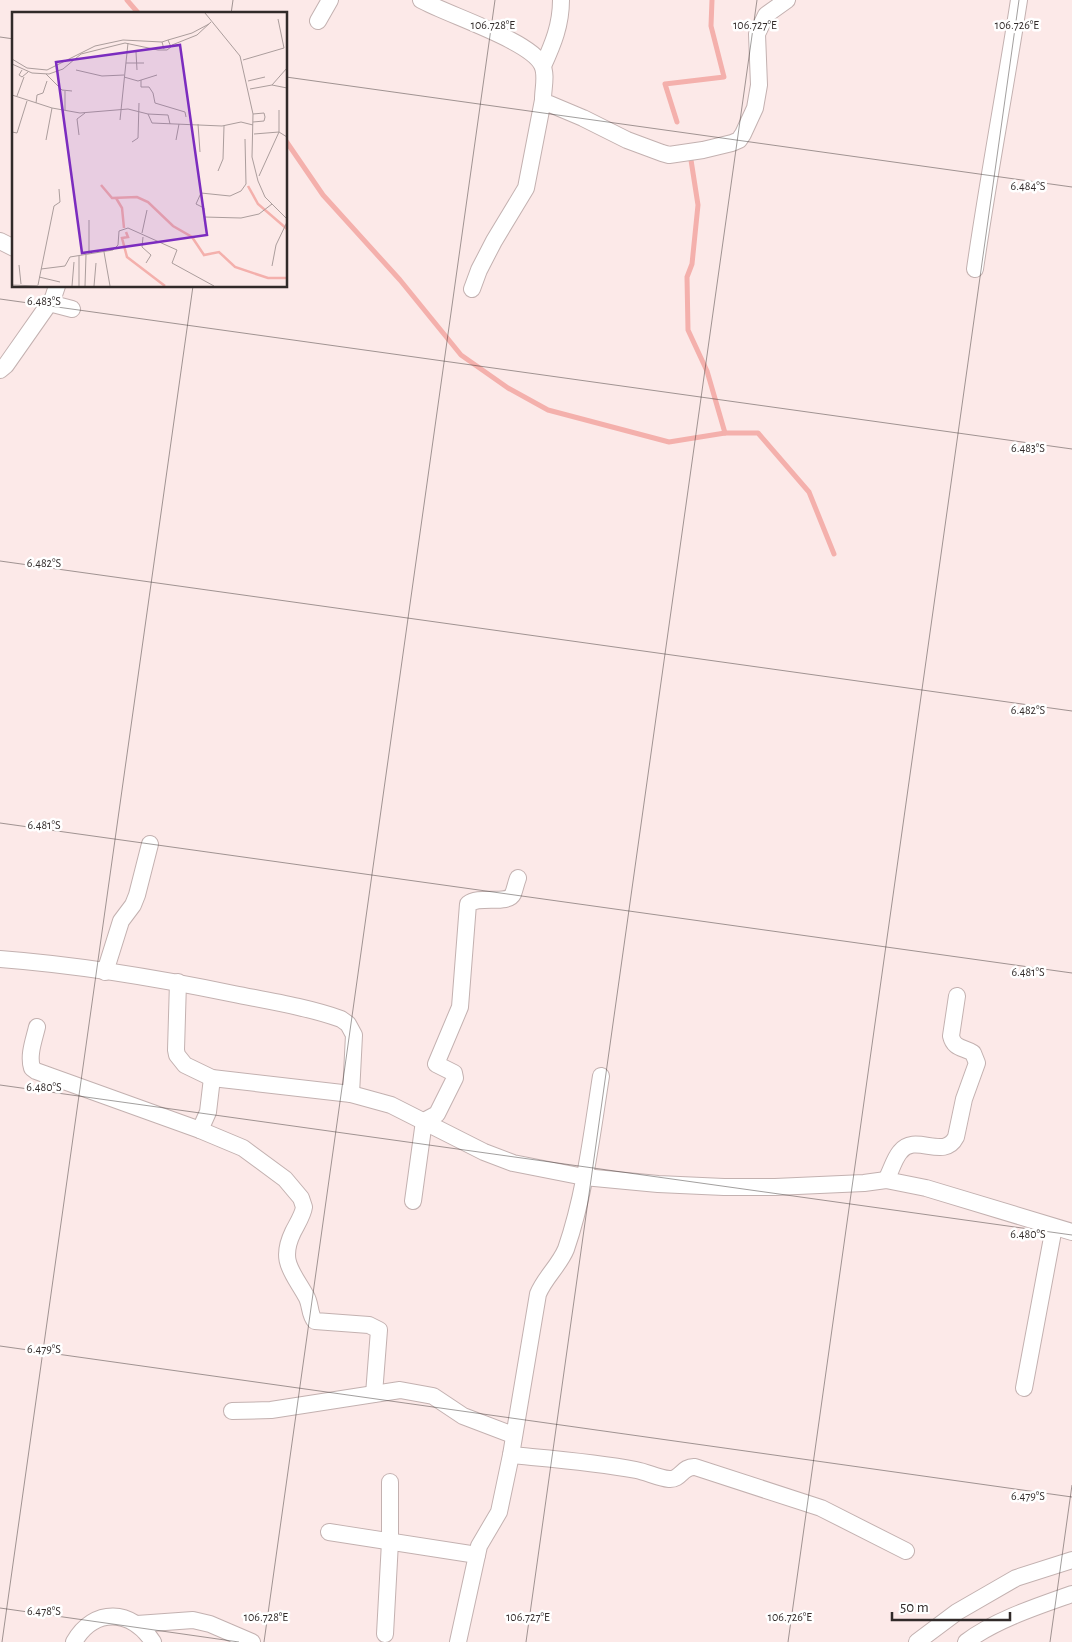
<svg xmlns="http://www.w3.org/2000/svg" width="1072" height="1642" viewBox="0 0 1072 1642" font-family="'Alegreya Sans',sans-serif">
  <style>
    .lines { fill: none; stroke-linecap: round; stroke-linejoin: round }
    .stream { stroke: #f4b0ac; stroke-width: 5 }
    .street-casing { stroke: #c3b1b0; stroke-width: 18 }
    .street { stroke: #fff; stroke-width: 16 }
    .ticks { fill: none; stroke: #312a29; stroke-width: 1; stroke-opacity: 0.45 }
    .inset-river { fill: none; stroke: #f4b0ac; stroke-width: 2.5 }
    .inset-road { fill: none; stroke: #ab9d9c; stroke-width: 1 }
    .view { fill: #7b2cbf; fill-opacity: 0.15; stroke: #7b2cbf; stroke-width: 2.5 }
    .inset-edge { fill: none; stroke: #312a29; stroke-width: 2.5 }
    .ticks-label { font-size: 12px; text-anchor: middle; fill: #312a29; stroke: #fff; stroke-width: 5; stroke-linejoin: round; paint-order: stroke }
  </style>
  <rect width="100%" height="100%" fill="#fce9e8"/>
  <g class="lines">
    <!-- stream -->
    <g class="stream">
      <path d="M 127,0 L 139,14"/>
      <path d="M 677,122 L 665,84 L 724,77 L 711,26 L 712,0"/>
      <path d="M 286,141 L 323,195 L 400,280 L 461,355 L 508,388 L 548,410 L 669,442 L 725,433 L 758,433 L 809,492 L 834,554"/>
      <path d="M 691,160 L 698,205 L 692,264 L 687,277 L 688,330 L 707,371 L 725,433"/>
    </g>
    <defs>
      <g id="street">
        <path d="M 421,0 C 448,15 531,41 542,65 C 547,75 543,88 543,99 L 545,102 L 583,118 L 627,140 L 662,153 L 669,155 L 703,150 L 732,143 L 739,140 L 743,134 L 755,108 L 759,85 L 757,34 L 766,15 L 787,0"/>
        <path d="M 318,21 L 330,0"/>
        <path d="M 543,66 C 553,44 561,25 561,0"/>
        <path d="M 0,241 L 14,248"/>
        <path d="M 975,269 C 988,179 1005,90 1019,0"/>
        <path d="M 472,289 L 479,270 L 494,241 L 526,188 L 543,100"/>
        <path d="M 49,303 L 72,309"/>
        <path d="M 0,370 L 6,365 L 53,298 L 57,286"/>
        <path d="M 0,959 C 78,965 157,978 234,994 C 269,1001 307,1007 341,1019 L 348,1024 L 354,1035 L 351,1094 L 391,1105 L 484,1152 L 513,1163 L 584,1177 L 658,1184 L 724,1187 L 775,1187 L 864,1183 L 886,1180 L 926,1188 L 1072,1232"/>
        <path d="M 105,972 L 121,921 L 133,905 L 137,895 L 150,844"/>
        <path d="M 178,982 L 176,1050 L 177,1055 L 185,1065 L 212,1078 L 351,1094"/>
        <path d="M 37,1027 C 34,1040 28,1055 32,1068 L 36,1071 L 200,1130 L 243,1148 L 285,1179 L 301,1198 L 304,1207 C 303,1215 297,1224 293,1232 C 279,1261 292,1271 306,1296 C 311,1304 309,1315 315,1321 L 369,1325 L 379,1330 L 374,1394"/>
        <path d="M 200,1130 L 208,1112 L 212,1078"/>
        <path d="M 886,1180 C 891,1171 894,1159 900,1152 C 915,1132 944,1161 956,1137 L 964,1099 L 977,1063 L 973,1053 C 963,1047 954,1049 951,1036 L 957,996"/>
        <path d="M 413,1201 L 424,1121 L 437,1114 L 455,1078 L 454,1073 L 436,1064 L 460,1007 L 468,904 C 479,895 508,905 513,894 C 515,889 516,883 518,878"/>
        <path d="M 1024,1388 L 1054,1227"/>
        <path d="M 232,1411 L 271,1410 L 400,1390 L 433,1396 L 463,1416 L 513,1435"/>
        <path d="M 511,1455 C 553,1459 595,1462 636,1470 C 647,1472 658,1478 669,1479 C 681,1480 682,1466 695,1467 L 821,1508 L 906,1551"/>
        <path d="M 329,1532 L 477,1555"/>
        <path d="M 137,1624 L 193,1620 L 210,1624 L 252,1642"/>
        <path d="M 385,1634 L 390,1542 L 390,1482"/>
        <path d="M 74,1642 C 94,1607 132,1609 153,1642"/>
        <path d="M 458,1642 L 479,1546 L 499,1512 L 511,1455 L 538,1294 C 545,1277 559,1266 566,1249 C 585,1194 592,1133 601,1076"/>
        <path d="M 917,1642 L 957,1612 L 1016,1578 L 1072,1560"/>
        <path d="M 966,1642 C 995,1620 1038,1606 1072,1594"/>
      </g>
    </defs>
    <!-- street casing -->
    <use href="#street" class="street-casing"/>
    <!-- street -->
    <use href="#street" class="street"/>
  </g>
  <!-- ticks -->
  <path class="ticks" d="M 231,14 L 233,0M 0,37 L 14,39M 286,77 L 1072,187M 0,299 L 1072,449M 0,561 L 1072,711M 0,823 L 1072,973M 0,1085 L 1072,1235M 0,1346 L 1072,1497M 0,1608 L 239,1642M 2,1642 L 193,286M 264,1642 L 495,0M 526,1642 L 757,0M 788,1642 L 1019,0M 1050,1642 L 1072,1485"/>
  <!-- overview -->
  <g transform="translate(12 12)">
    <rect width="275" height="275" fill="#fce9e8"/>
    <path class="inset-river" d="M 89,173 L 100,186 L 125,185 L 136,190 L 161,214 L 180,225 L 192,243 L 207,240 L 223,255 L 256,266 L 275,266M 236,174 L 246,192 L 275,217M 104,186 L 110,196 L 112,216M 114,220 L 116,225 L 110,226 L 115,245 L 153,274"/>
    <path class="inset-road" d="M 193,1 L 228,44 L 241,102 L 240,145 L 246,169 L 253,185 L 275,207M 156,28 L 180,21 L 197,12M 160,33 L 185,23 L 199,10M 124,40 L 125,58M 0,47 L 15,56 L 35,58 L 83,34 L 111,28 L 150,30M 231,48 L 272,36 L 266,7M 114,51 L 132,51M 0,52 L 20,61 L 37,62 L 51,57 L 69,42 L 113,31 L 146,38 L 155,38 L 159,35 L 156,28 L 150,30 L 152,37M 10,58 L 7,63 L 10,65 L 16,60M 64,58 L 90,64 L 112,63M 34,62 L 50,78 L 60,79M 112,65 L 126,69 L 145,63M 129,68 L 129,75 L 137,75 L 141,81 L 143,91 L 173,100 L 174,105M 236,69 L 253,65M 260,73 L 275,56M 238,77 L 260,73 L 275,76M 0,83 L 40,96 L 68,101 L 116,97 L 136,102 L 140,111 L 210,114 L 229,110 L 241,113M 5,84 L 12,65M 24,91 L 25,83 L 31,81 L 35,69M 53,98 L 53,79M 136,102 L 156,103 L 158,112M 241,102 L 252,101 L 253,105 L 252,109 L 241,110M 108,108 L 116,31M 186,112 L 188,140M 0,120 L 5,121 L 15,89M 242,122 L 267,120 L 267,98M 67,123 L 65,107 L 73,101M 34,128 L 40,96M 164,128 L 167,112M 120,130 L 126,126 L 127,91M 206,159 L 211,147 L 212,114M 247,164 L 267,120 L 275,125M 192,201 L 192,196 L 184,192 L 189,181 L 218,184 L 229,179 L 234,172 L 233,127M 192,205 L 229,206 L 247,202 L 260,192M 130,221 L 135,198M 131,225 L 130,235 L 139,243 L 134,251M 92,240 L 98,274M 77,242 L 77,208M 7,253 L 9,272M 260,254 L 264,233 L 275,210M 29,257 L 53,254 L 58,245 L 101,238 L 106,233 L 107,219 L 116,216 L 165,238 L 160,251 L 202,274M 27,265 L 48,270M 0,273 L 26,274M 26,273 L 42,194 L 48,190 L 47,177M 60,274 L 62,250M 67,274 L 67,244M 73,274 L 74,243M 82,274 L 84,251"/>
    <path class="view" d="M 168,33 L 195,223 L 70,241 L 44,50 Z"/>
    <rect width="275" height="275" class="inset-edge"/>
  </g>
  <g class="ticks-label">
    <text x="493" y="29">106.728°E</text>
    <text x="755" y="29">106.727°E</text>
    <text x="1017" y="29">106.726°E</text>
    <text x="1028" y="190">6.484°S</text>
    <text x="44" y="305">6.483°S</text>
    <text x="1028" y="452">6.483°S</text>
    <text x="44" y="567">6.482°S</text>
    <text x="1028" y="714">6.482°S</text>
    <text x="44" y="829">6.481°S</text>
    <text x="1028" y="976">6.481°S</text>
    <text x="44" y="1091">6.480°S</text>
    <text x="1028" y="1238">6.480°S</text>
    <text x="44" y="1353">6.479°S</text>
    <text x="1028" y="1500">6.479°S</text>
    <text x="44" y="1615">6.478°S</text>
    <text x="266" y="1621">106.728°E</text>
    <text x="528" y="1621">106.727°E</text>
    <text x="790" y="1621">106.726°E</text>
  </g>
  <!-- scale -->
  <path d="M892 1612v8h118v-8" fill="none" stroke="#312a29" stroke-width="2.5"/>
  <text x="900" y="1612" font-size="15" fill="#312a29" stroke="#ffffff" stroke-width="4" paint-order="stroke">50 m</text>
</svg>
